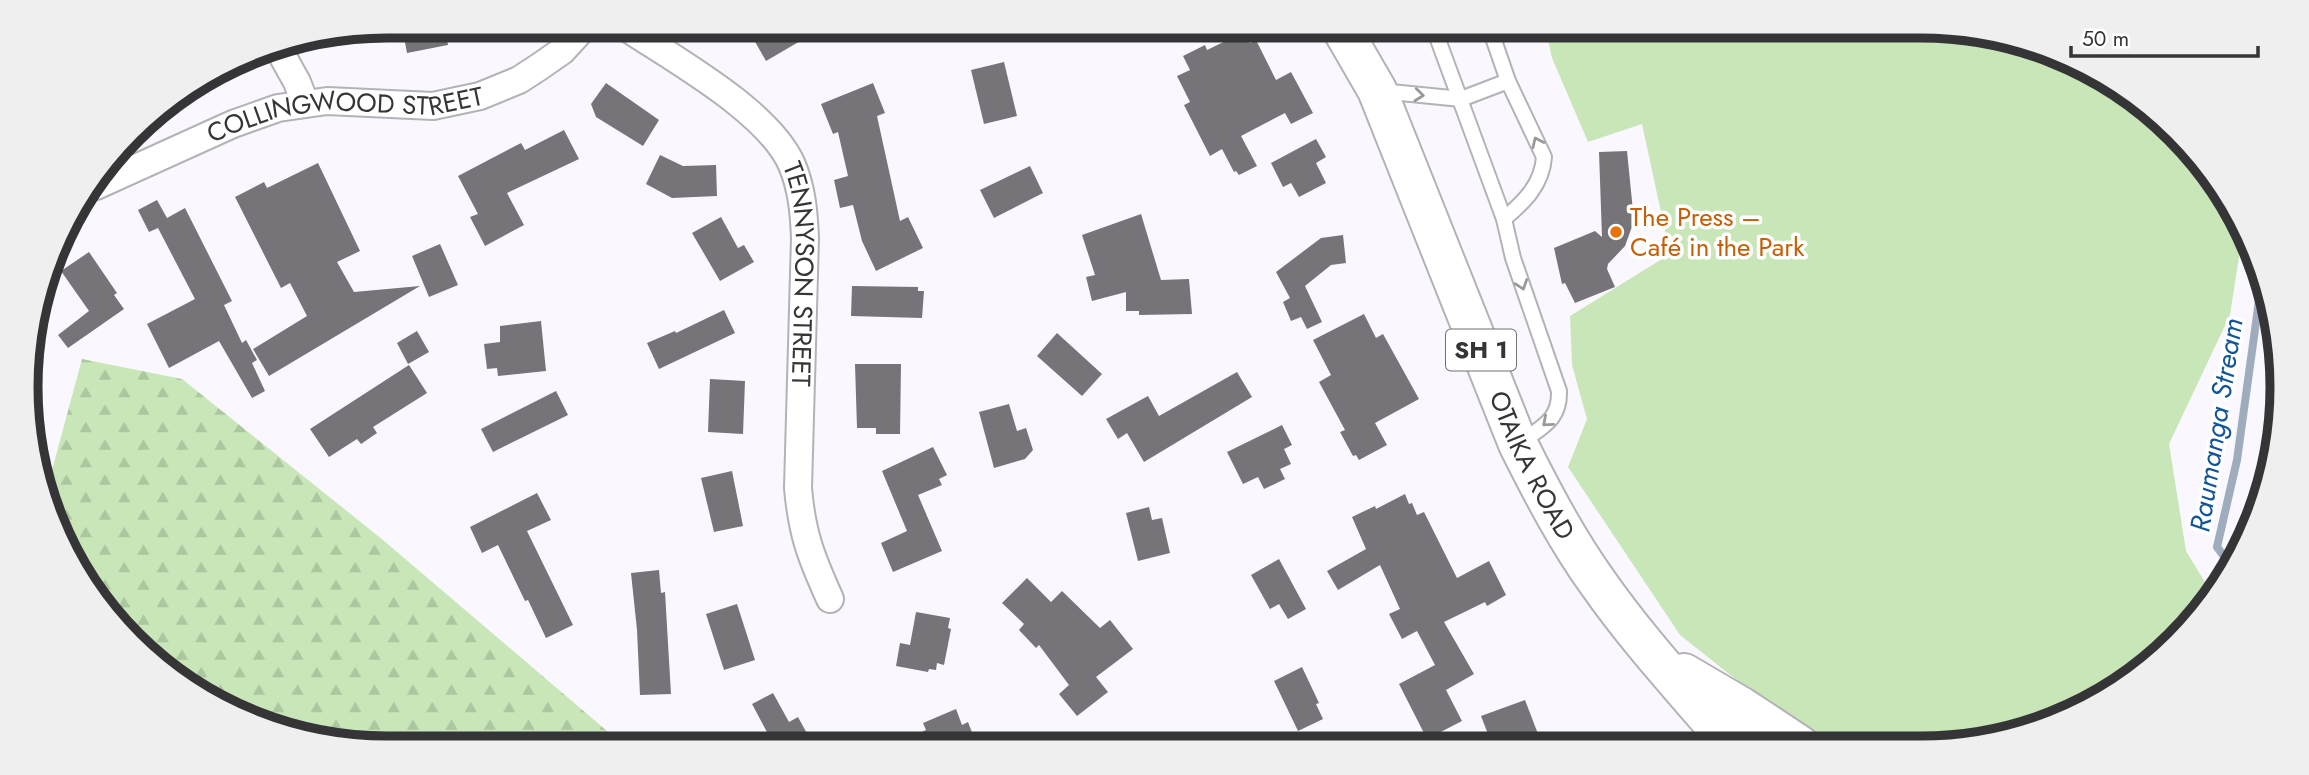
<svg xmlns="http://www.w3.org/2000/svg" width="2309" height="775" viewBox="0 0 2309 775" font-family="Jost,sans-serif">
  <style>
    .forest { fill: url(#forest-firs) }
    .green { fill: #c8e6b8 }
    .lines { fill: none; stroke-linecap: round; stroke-linejoin: round }
    .stream { stroke: #9facbe; stroke-width: 8 }
    .building { fill: #767479 }
    .service-casing { stroke: #b4b2b7; stroke-width: 18 }
    .minor-casing { stroke: #b4b2b7; stroke-width: 30 }
    .trunk-casing { stroke: #b4b2b7; stroke-width: 42 }
    .service { stroke: #fff; stroke-width: 14 }
    .minor { stroke: #fff; stroke-width: 26 }
    .trunk { stroke: #fff; stroke-width: 38 }
    .oneway { stroke: #9a9a9b }
    .food-dot { fill: #e8710a; stroke: #fff; stroke-width: 2.5 }
    .labels { text-anchor: middle; stroke-width: 7; stroke-linejoin: round; paint-order: stroke }
    .shield { fill: #fff; stroke: #727173; stroke-width: 2 }
    .shield-label { font-size: 24px; font-weight: bold; fill: #353437 }
    .street-label { font-size: 26px; fill: #353437; stroke: #fff }
    .food-label { font-size: 26px; fill: #c56008; stroke: #fff; text-anchor: start }
    .water-label { font-size: 28px; font-style: italic; fill: #135599; stroke: #fff }
    .rim { fill: none; stroke: #353437; stroke-width: 9 }
  </style>
  <defs>
    <pattern id="forest-firs" width="22" height="20" patternUnits="userSpaceOnUse" patternTransform="scale(1.75)"><rect width="22" height="20" fill="#c8e6b8"/><path d="M5 1l3.5 6h-7zM16 11l3.5 6h-7z" fill="#acc69f"/></pattern>
  </defs>
  <rect width="100%" height="100%" fill="#faf8fe"/>
  <!-- forest -->
  <path class="forest" d="M 82,359 L 182,379 L 383,540 L 627,748 L 388,749 L 294,737 L 186,688 L 87,589 L 45,496 Z"/>
  <!-- green -->
  <path class="green" d="M 1545,26 L 1922,26 L 2015,38 L 2141,101 L 2234,207 L 2243,231 L 2230,315 L 2169,444 L 2186,551 L 2214,597 L 2159,659 L 2060,721 L 1968,746 L 1842,746 L 1799,723 L 1753,693 L 1680,635 L 1568,467 L 1587,419 L 1572,365 L 1570,316 L 1670,254 L 1642,124 L 1588,142 L 1552,58 Z"/>
  <g class="lines">
    <!-- stream -->
    <path class="stream" d="M 2232,567 L 2217,547 L 2237,460 L 2261,286"/>
  </g>
  <!-- building -->
  <g class="building">
    <path d="M 402,26 L 445,26 L 448,45 L 407,53 Z"/>
    <path d="M 746,26 L 826,26 L 766,61 Z"/>
    <path d="M 1244,32 L 1250,43 L 1256,40 L 1276,80 L 1291,72 L 1313,113 L 1291,124 L 1285,113 L 1241,136 L 1257,166 L 1239,175 L 1236,171 L 1234,172 L 1222,149 L 1210,156 L 1184,105 L 1190,102 L 1177,76 L 1190,70 L 1183,56 L 1205,45 L 1207,50 Z"/>
    <path d="M 1004,62 L 1017,116 L 984,124 L 971,70 Z"/>
    <path d="M 606,83 L 659,120 L 643,146 L 596,117 L 591,104 Z"/>
    <path d="M 873,83 L 885,113 L 877,116 L 900,221 L 908,217 L 923,248 L 876,271 L 862,241 L 853,205 L 840,208 L 834,180 L 848,176 L 838,132 L 833,134 L 821,104 Z"/>
    <path d="M 564,130 L 579,159 L 507,193 L 524,225 L 485,246 L 470,217 L 478,214 L 458,176 L 521,143 L 525,150 Z"/>
    <path d="M 1316,139 L 1326,157 L 1316,163 L 1326,183 L 1299,197 L 1291,183 L 1283,187 L 1271,163 Z"/>
    <path d="M 1627,151 L 1634,221 L 1625,246 L 1608,264 L 1607,269 L 1615,287 L 1575,303 L 1565,283 L 1562,284 L 1554,248 L 1595,231 L 1602,237 L 1599,152 Z"/>
    <path d="M 660,155 L 683,166 L 716,165 L 717,196 L 672,198 L 646,184 Z"/>
    <path d="M 318,163 L 360,251 L 337,262 L 354,292 L 420,286 L 269,376 L 253,349 L 307,316 L 290,283 L 281,288 L 235,197 L 264,182 L 267,188 Z"/>
    <path d="M 1030,166 L 1043,193 L 994,218 L 980,190 Z"/>
    <path d="M 157,200 L 167,218 L 185,208 L 232,301 L 224,305 L 242,343 L 246,340 L 257,360 L 252,363 L 265,391 L 252,398 L 219,341 L 169,368 L 147,324 L 195,299 L 158,228 L 149,232 L 138,210 Z"/>
    <path d="M 1141,214 L 1161,280 L 1189,279 L 1192,314 L 1139,315 L 1139,311 L 1126,311 L 1126,292 L 1092,301 L 1086,277 L 1095,275 L 1082,235 Z"/>
    <path d="M 721,217 L 738,248 L 744,245 L 754,262 L 720,281 L 692,233 Z"/>
    <path d="M 1343,235 L 1346,263 L 1331,265 L 1305,286 L 1322,322 L 1307,329 L 1301,317 L 1291,321 L 1283,302 L 1290,298 L 1276,272 L 1321,238 Z"/>
    <path d="M 440,244 L 458,285 L 429,297 L 412,256 Z"/>
    <path d="M 89,252 L 117,293 L 114,295 L 124,309 L 68,348 L 58,335 L 89,311 L 61,271 Z"/>
    <path d="M 852,286 L 918,287 L 918,291 L 924,291 L 922,318 L 851,316 Z"/>
    <path d="M 724,310 L 735,333 L 659,369 L 647,343 L 675,331 L 676,333 Z"/>
    <path d="M 1364,314 L 1376,338 L 1383,334 L 1419,399 L 1375,423 L 1387,445 L 1359,460 L 1356,455 L 1353,456 L 1340,432 L 1345,430 L 1319,382 L 1331,375 L 1313,340 Z"/>
    <path d="M 541,321 L 546,371 L 498,376 L 497,368 L 487,369 L 484,344 L 500,342 L 500,326 Z"/>
    <path d="M 417,331 L 429,352 L 408,364 L 397,343 Z"/>
    <path d="M 1057,333 L 1102,374 L 1082,396 L 1037,356 Z"/>
    <path d="M 855,364 L 901,364 L 900,434 L 876,434 L 876,428 L 857,428 Z"/>
    <path d="M 409,365 L 427,393 L 373,427 L 377,433 L 361,444 L 357,439 L 329,457 L 310,429 Z"/>
    <path d="M 1237,372 L 1252,397 L 1144,462 L 1127,433 L 1118,439 L 1106,419 L 1148,396 L 1159,416 Z"/>
    <path d="M 710,379 L 745,381 L 743,434 L 708,432 Z"/>
    <path d="M 556,391 L 568,415 L 493,452 L 481,429 Z"/>
    <path d="M 1009,404 L 1017,431 L 1026,428 L 1033,450 L 1025,459 L 994,468 L 979,412 Z"/>
    <path d="M 1282,425 L 1292,445 L 1284,449 L 1291,464 L 1280,469 L 1285,479 L 1264,489 L 1258,477 L 1243,484 L 1227,452 Z"/>
    <path d="M 933,447 L 947,475 L 939,479 L 942,485 L 918,495 L 942,551 L 893,572 L 881,543 L 907,531 L 882,471 Z"/>
    <path d="M 732,471 L 743,526 L 714,532 L 701,478 Z"/>
    <path d="M 537,493 L 551,520 L 527,531 L 573,625 L 546,638 L 528,600 L 525,601 L 498,545 L 482,553 L 470,527 Z"/>
    <path d="M 1405,494 L 1409,504 L 1412,503 L 1417,515 L 1424,512 L 1457,578 L 1489,561 L 1506,595 L 1487,606 L 1485,602 L 1444,622 L 1474,674 L 1446,690 L 1462,721 L 1427,739 L 1399,684 L 1435,665 L 1417,631 L 1402,639 L 1389,614 L 1400,609 L 1380,565 L 1338,590 L 1327,571 L 1366,549 L 1352,517 L 1375,506 L 1376,509 Z"/>
    <path d="M 1149,507 L 1152,520 L 1162,518 L 1170,553 L 1138,561 L 1126,513 Z"/>
    <path d="M 1279,559 L 1306,609 L 1288,619 L 1279,604 L 1270,609 L 1251,575 Z"/>
    <path d="M 659,570 L 661,593 L 665,592 L 671,694 L 640,695 L 637,630 L 631,573 Z"/>
    <path d="M 1027,578 L 1051,602 L 1062,591 L 1100,628 L 1110,620 L 1133,649 L 1096,677 L 1108,692 L 1077,716 L 1059,694 L 1069,685 L 1039,645 L 1036,648 L 1019,630 L 1024,624 L 1002,603 Z"/>
    <path d="M 737,604 L 755,660 L 724,670 L 706,614 Z"/>
    <path d="M 916,612 L 950,618 L 948,628 L 951,629 L 944,665 L 937,663 L 936,670 L 929,669 L 928,672 L 896,666 L 900,643 L 910,645 Z"/>
    <path d="M 1302,667 L 1319,703 L 1316,704 L 1323,719 L 1298,731 L 1274,681 Z"/>
    <path d="M 773,693 L 789,722 L 798,717 L 815,748 L 742,748 L 768,734 L 752,704 Z"/>
    <path d="M 1525,700 L 1543,747 L 1493,747 L 1481,716 Z"/>
    <path d="M 956,709 L 962,725 L 968,722 L 978,748 L 888,748 L 926,730 L 923,723 Z"/>
  </g>
  <g class="lines">
    <defs>
      <g id="service">
        <path d="M 1433,26 L 1504,219 L 1513,258 L 1559,391 C 1560,421 1541,427 1520,443"/>
        <path d="M 1489,26 L 1508,81 L 1544,157 C 1542,185 1524,202 1504,219"/>
        <path d="M 1381,91 L 1461,99 L 1508,81"/>
      </g>
      <g id="minor">
        <path id="s1" d="M 624,26 C 673,59 769,111 792,165 C 802,189 804,213 805,238 L 798,488 C 802,534 811,557 830,599"/>
        <path d="M 278,48 L 297,82 L 305,103"/>
        <path id="s2" d="M 96,186 L 233,124 L 278,108 L 327,101 L 433,106 L 480,96 L 519,80 L 539,67 L 562,51 L 585,26"/>
      </g>
      <g id="trunk">
        <path id="s3" d="M 1340,26 L 1377,90 L 1518,444 C 1542,492 1567,540 1598,583 C 1635,636 1678,683 1720,732 L 1736,746"/>
        <path d="M 1684,673 L 1742,707 L 1801,746"/>
      </g>
    </defs>
    <!-- service casing -->
    <use href="#service" class="service-casing"/>
    <!-- minor casing -->
    <use href="#minor" class="minor-casing"/>
    <!-- trunk casing -->
    <use href="#trunk" class="trunk-casing"/>
    <!-- service -->
    <use href="#service" class="service"/>
    <!-- minor -->
    <use href="#minor" class="minor"/>
    <!-- trunk -->
    <use href="#trunk" class="trunk"/>
  </g>
  <!-- one-way arrows -->
  <defs><path id="oneway-chevron" d="M-2-3.5L2.5 0L-2 3.5" fill="none" stroke-width="1.6" stroke-linecap="round" stroke-linejoin="round" transform="scale(1.75)"/></defs>
  <g class="oneway">
    <use href="#oneway-chevron" transform="translate(1419 95) rotate(6)"/>
    <use href="#oneway-chevron" transform="translate(1537 142) rotate(-115)"/>
    <use href="#oneway-chevron" transform="translate(1522 285) rotate(71)"/>
    <use href="#oneway-chevron" transform="translate(1547 422) rotate(139)"/>
  </g>
  <!-- markers -->
  <circle class="food-dot" cx="1616" cy="232" r="7"/>
  <g class="labels">
    <!-- shield labels -->
    <rect class="shield" x="1446" y="329.5" width="70" height="41" rx="5"/>
    <g class="shield-label">
      <text x="1481" y="358">SH 1</text>
    </g>
    <!-- street labels -->
    <g class="street-label">
      <text dy="9" stroke="none"><textPath href="#s2" startOffset="264">COLLINGWOOD STREET</textPath></text>
      <text dy="9" stroke="none"><textPath href="#s1" startOffset="331">TENNYSON STREET</textPath></text>
      <text dy="9" stroke="none"><textPath href="#s3" startOffset="480">OTAIKA ROAD</textPath></text>
    </g>
    <!-- food labels -->
    <g class="food-label">
      <text x="1630" y="226">The Press –<tspan x="1630" dy="30">Café in the Park</tspan></text>
    </g>
    <!-- water labels -->
    <g class="water-label">
      <text transform="translate(2216 425) rotate(-81)" y="10">Raumanga Stream</text>
    </g>
  </g>
  <!-- crop -->
  <path d="M0 0H2309V775H0ZM387 38H1921A349 349 0 0 1 2270 387V387A349 349 0 0 1 1921 736H387A349 349 0 0 1 38 387V387A349 349 0 0 1 387 38Z" fill="#efefef" fill-rule="evenodd"/>
  <path class="rim" d="M387 38H1921A349 349 0 0 1 2270 387V387A349 349 0 0 1 1921 736H387A349 349 0 0 1 38 387V387A349 349 0 0 1 387 38Z"/>
  <!-- scale -->
  <path d="M2071 46v10h187v-10" fill="none" stroke="#353437" stroke-width="3.5"/>
  <text x="2082" y="46" font-size="21" fill="#353437" stroke="#ffffff" stroke-width="5" paint-order="stroke">50 m</text>
</svg>
